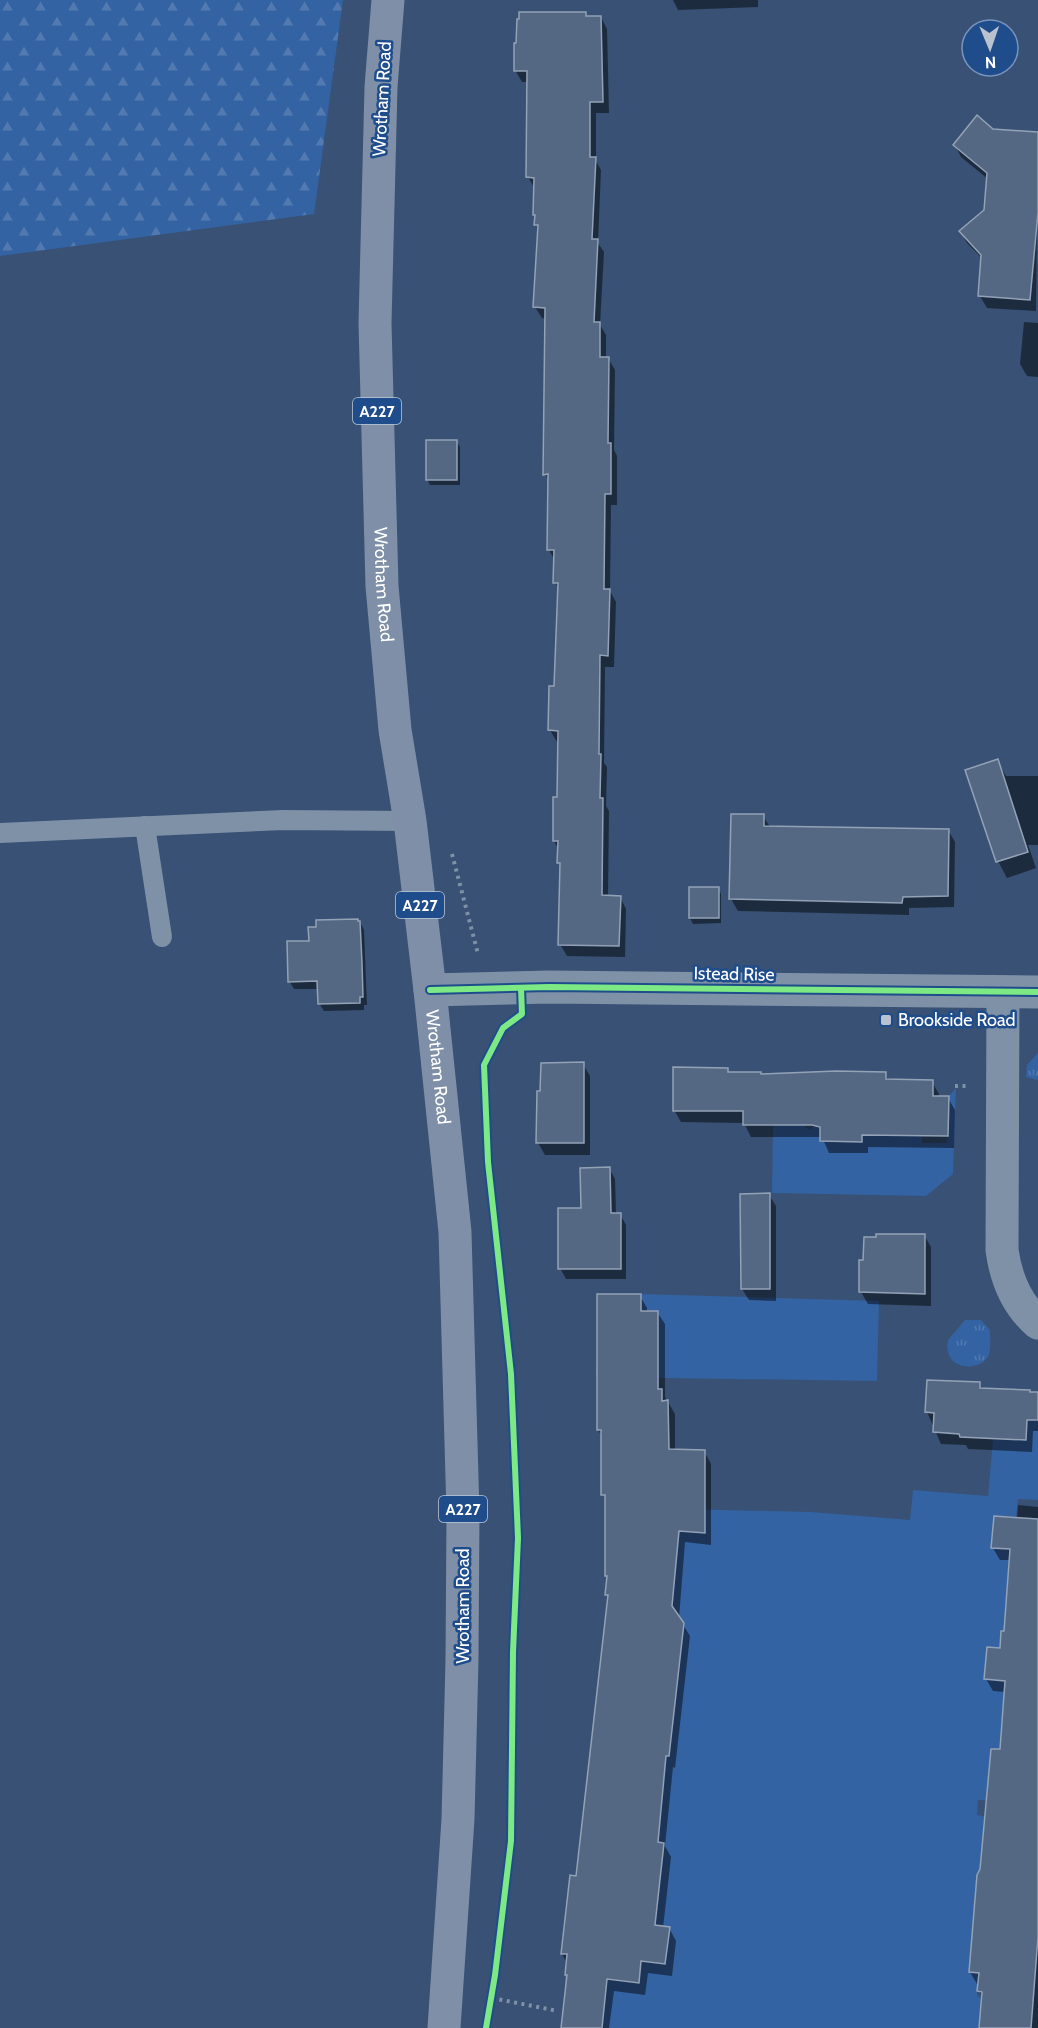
<svg xmlns="http://www.w3.org/2000/svg" width="1038" height="2028" viewBox="0 0 1038 2028" font-family="Cabin,sans-serif">
  <style>
    .grass { fill: url(#grass-tufts) }
    .forest { fill: url(#forest-firs) }
    .garden { fill: #3363a3 }
    .shadow { fill: #0007 }
    .building { fill: #546884; stroke: #93a2b6; stroke-width: 1.5 }
    .lines { fill: none; stroke-linecap: round; stroke-linejoin: round }
    .path { stroke: #7f91a7; stroke-width: 4; stroke-dasharray: 3 4.5; stroke-linecap: butt }
    .lane { stroke: #7f91a7; stroke-width: 20 }
    .street { stroke: #7f91a7; stroke-width: 33 }
    .primary { stroke: #7e8fa7; stroke-width: 33 }
    .cycleway-casing { stroke: #1f4d8c; stroke-width: 10 }
    .cycleway { stroke: #7ce984; stroke-width: 6 }
    .poi-dot { fill: #b9c2ce; stroke: #1f4d8c; stroke-width: 2 }
    .labels { text-anchor: middle; stroke-width: 5; stroke-linejoin: round; paint-order: stroke }
    .shield { fill: #1f4d8c; stroke: #bccadc; stroke-width: 1.5 }
    .shield-label { font-size: 16px; font-weight: bold; fill: #fff }
    .street-label { font-size: 18px; fill: #fff; stroke: #1f4d8c }
    .poi-label { font-size: 18px; fill: #fff; stroke: #1f4d8c; text-anchor: start }
  </style>
  <defs>
    <pattern id="grass-tufts" width="24" height="20" patternUnits="userSpaceOnUse" patternTransform="scale(1.5)"><rect width="24" height="20" fill="#3363a3"/><path d="M3 7l-1-3M5 7V3M7 7l1-3M15 17l-1-3M17 17v-4M19 17l1-3" fill="none" stroke="#527ab1"/></pattern>
    <pattern id="forest-firs" width="22" height="20" patternUnits="userSpaceOnUse" patternTransform="scale(1.5)"><rect width="22" height="20" fill="#3363a3"/><path d="M5 1l3.5 6h-7zM16 11l3.5 6h-7z" fill="#527ab1"/></pattern>
  </defs>
  <rect width="100%" height="100%" fill="#385174"/>
  <!-- grass -->
  <g class="grass">
    <path d="M 1038,1053 L 1038,1080 L 1026,1077 L 1027,1065 Z"/>
    <path d="M 965,1320 L 981,1320 L 990,1330 C 990,1337 991,1347 989,1354 C 984,1372 942,1373 948,1340 Z"/>
  </g>
  <!-- forest -->
  <path class="forest" d="M 0,0 L 343,0 L 314,214 L 0,256 Z"/>
  <!-- garden -->
  <g class="garden">
    <path d="M 956,1088 L 953,1174 L 926,1196 L 772,1193 L 773,1125 L 803,1125 L 810,1130 L 812,1127 L 820,1127 L 821,1141 L 861,1142 L 862,1135 L 885,1135 L 888,1120 L 922,1127 L 922,1143 L 947,1143 L 949,1096 Z"/>
    <path d="M 641,1294 L 879,1301 L 877,1381 L 597,1377 L 596,1367 L 658,1366 L 658,1311 L 641,1310 Z"/>
    <path d="M 1027,1420 L 1038,1420 L 1038,1500 L 1018,1499 L 1016,1517 L 994,1516 L 992,1548 L 1013,1550 L 1010,1594 C 1002,1605 1005,1619 1009,1631 L 1001,1631 L 1000,1647 L 1005,1681 L 1000,1749 L 991,1749 L 989,1780 L 995,1801 L 978,1800 L 977,1815 L 984,1816 L 982,1846 L 993,1847 L 975,1897 L 971,1945 L 985,1954 L 971,1952 L 969,1972 L 983,1973 L 978,1977 L 977,1995 L 981,1999 L 979,2028 L 602,2028 L 605,1996 L 565,1991 L 565,1975 L 638,1983 L 641,1961 L 665,1964 L 670,1928 L 616,1921 L 656,1915 L 662,1868 L 634,1864 L 662,1795 L 665,1765 L 642,1762 L 644,1745 L 591,1739 L 594,1726 L 681,1652 L 684,1623 L 676,1612 L 669,1606 L 672,1604 L 681,1509 L 811,1512 L 910,1520 L 913,1490 L 988,1496 L 993,1439 L 1026,1440 Z"/>
  </g>
  <!-- shadow -->
  <g class="shadow">
    <path d="M 673,0 L 758,0 L 758,7 L 678,10 Z"/>
    <path d="M 585,14 L 587,17 L 601,17 L 607,29 L 609,113 L 596,113 L 596,161 L 601,170 L 598,243 L 604,252 L 600,325 L 606,335 L 606,358 L 608,358 L 615,370 L 614,450 L 617,456 L 617,505 L 611,505 L 610,591 L 616,602 L 614,667 L 605,667 L 604,763 L 607,767 L 606,806 L 609,811 L 608,897 L 620,897 L 626,909 L 625,957 L 567,956 L 560,944 L 562,868 L 559,863 L 559,850 L 554,841 L 555,799 L 558,799 L 559,742 L 557,742 L 550,730 L 556,688 L 559,590 L 555,582 L 555,561 L 549,550 L 550,483 L 545,474 L 546,319 L 542,318 L 535,307 L 539,231 L 534,215 L 535,189 L 528,177 L 528,82 L 522,82 L 515,70 Z"/>
    <path d="M 992,130 L 1038,133 L 1036,311 L 987,308 L 980,296 L 983,259 L 967,243 L 961,232 L 986,211 L 988,179 L 961,157 L 955,145 Z"/>
    <path d="M 1024,322 L 1038,323 L 1038,377 L 1027,376 L 1020,364 Z"/>
    <path d="M 456,441 L 460,447 L 460,485 L 430,485 L 427,479 Z"/>
    <path d="M 997,761 L 1006,776 L 1038,776 L 1038,845 L 1028,845 L 1036,868 L 1007,878 L 998,861 Z"/>
    <path d="M 763,816 L 770,827 L 948,830 L 955,842 L 954,907 L 909,908 L 909,915 L 738,911 L 731,899 Z"/>
    <path d="M 690,888 L 718,888 L 721,894 L 721,923 L 693,924 L 690,918 Z"/>
    <path d="M 360,922 L 364,930 L 367,1005 L 364,1005 L 364,1010 L 324,1011 L 319,1003 L 319,989 L 294,989 L 290,982 L 310,942 Z"/>
    <path d="M 583,1064 L 590,1076 L 590,1155 L 545,1155 L 538,1143 Z"/>
    <path d="M 727,1069 L 729,1073 L 762,1076 L 885,1074 L 889,1081 L 932,1082 L 939,1094 L 939,1097 L 948,1098 L 955,1110 L 954,1148 L 868,1147 L 868,1153 L 829,1153 L 822,1137 L 751,1137 L 744,1123 L 681,1122 L 674,1110 Z"/>
    <path d="M 609,1168 L 615,1179 L 616,1214 L 620,1214 L 626,1225 L 626,1279 L 566,1279 L 560,1268 L 583,1209 Z"/>
    <path d="M 769,1195 L 776,1206 L 776,1301 L 749,1300 L 742,1289 Z"/>
    <path d="M 924,1235 L 931,1247 L 931,1306 L 868,1304 L 861,1292 Z"/>
    <path d="M 640,1296 L 647,1308 L 647,1312 L 657,1312 L 665,1324 L 665,1397 L 675,1414 L 675,1450 L 704,1451 L 711,1464 L 711,1545 L 685,1542 L 679,1618 L 690,1636 L 675,1768 L 673,1767 L 665,1846 L 671,1857 L 663,1928 L 669,1928 L 676,1941 L 672,1976 L 648,1973 L 645,1995 L 614,1991 L 609,2028 L 562,2028 L 568,1978 L 566,1974 L 567,1963 L 562,1954 L 578,1877 L 609,1599 L 607,1595 L 606,1500 L 603,1494 L 603,1438 L 598,1430 Z"/>
    <path d="M 979,1384 L 983,1390 L 1038,1394 L 1038,1431 L 1033,1431 L 1032,1452 L 968,1449 L 966,1445 L 941,1444 L 927,1412 Z"/>
    <path d="M 1018,1505 L 1038,1507 L 1038,2028 L 980,2028 L 983,1998 L 979,1991 L 979,1984 L 977,1984 L 970,1972 L 981,1870 L 1001,1751 L 1005,1692 L 993,1691 L 986,1679 L 1001,1650 L 1005,1632 L 1011,1560 L 1000,1560 L 993,1548 L 1017,1519 Z"/>
  </g>
  <!-- building -->
  <g class="building">
    <path d="M 519,12 L 586,12 L 586,16 L 601,16 L 603,102 L 590,102 L 590,157 L 596,157 L 592,239 L 598,239 L 594,322 L 600,322 L 600,357 L 609,357 L 608,443 L 611,443 L 611,494 L 605,494 L 604,589 L 610,589 L 608,656 L 600,655 L 599,754 L 601,754 L 600,798 L 603,798 L 602,895 L 621,896 L 619,946 L 558,945 L 560,863 L 557,863 L 558,841 L 553,841 L 553,797 L 557,797 L 558,731 L 548,730 L 549,686 L 554,686 L 558,583 L 553,583 L 554,550 L 547,550 L 548,474 L 543,475 L 545,308 L 533,307 L 538,225 L 534,225 L 535,215 L 533,215 L 534,178 L 526,177 L 527,71 L 514,71 L 514,43 L 516,43 L 517,19 L 519,19 Z"/>
    <path d="M 977,115 L 993,129 L 1038,132 L 1038,212 L 1030,300 L 978,296 L 981,255 L 959,231 L 984,210 L 987,173 L 953,145 Z"/>
    <rect x="426" y="440" width="31" height="40"/>
    <path d="M 998,759 L 1028,852 L 996,862 L 965,770 Z"/>
    <path d="M 731,814 L 764,814 L 764,826 L 949,829 L 948,896 L 903,897 L 902,903 L 729,899 Z"/>
    <rect x="689" y="887" width="30" height="31"/>
    <path d="M 358,919 L 358,921 L 360,921 L 362,963 L 363,997 L 360,997 L 360,1003 L 318,1004 L 317,981 L 288,982 L 287,941 L 309,941 L 308,927 L 316,927 L 316,920 Z"/>
    <path d="M 584,1062 L 584,1143 L 536,1143 L 537,1091 L 540,1091 L 541,1063 Z"/>
    <path d="M 673,1067 L 728,1068 L 728,1072 L 761,1072 L 761,1074 L 836,1071 L 886,1072 L 886,1079 L 933,1080 L 933,1096 L 949,1096 L 948,1136 L 862,1135 L 862,1142 L 820,1141 L 820,1127 L 812,1125 L 743,1125 L 743,1111 L 673,1111 Z"/>
    <path d="M 610,1167 L 611,1213 L 621,1213 L 621,1269 L 558,1269 L 558,1208 L 581,1208 L 580,1168 Z"/>
    <path d="M 770,1193 L 770,1289 L 741,1289 L 740,1194 Z"/>
    <path d="M 876,1234 L 925,1234 L 925,1294 L 859,1292 L 859,1260 L 863,1260 L 864,1237 L 876,1237 Z"/>
    <path d="M 597,1294 L 641,1294 L 641,1311 L 658,1311 L 658,1389 L 662,1389 L 662,1401 L 668,1400 L 669,1449 L 705,1450 L 705,1533 L 679,1531 L 672,1606 L 684,1623 L 669,1756 L 666,1756 L 658,1842 L 664,1843 L 655,1925 L 670,1927 L 665,1964 L 641,1961 L 639,1983 L 607,1979 L 602,2028 L 561,2028 L 567,1975 L 565,1975 L 567,1954 L 561,1954 L 570,1875 L 576,1876 L 608,1595 L 605,1595 L 607,1576 L 605,1576 L 605,1495 L 601,1495 L 601,1430 L 597,1430 Z"/>
    <path d="M 927,1380 L 980,1382 L 980,1388 L 1030,1390 L 1030,1392 L 1038,1392 L 1038,1420 L 1027,1420 L 1026,1440 L 960,1437 L 959,1434 L 933,1432 L 934,1413 L 925,1412 Z"/>
    <path d="M 994,1516 L 1038,1519 L 1038,1937 L 1031,2028 L 979,2028 L 982,1992 L 977,1991 L 979,1973 L 969,1972 L 977,1875 L 980,1869 L 991,1749 L 1000,1749 L 1005,1681 L 984,1679 L 987,1647 L 1000,1648 L 1001,1631 L 1004,1631 L 1010,1549 L 991,1548 Z"/>
  </g>
  <g class="lines">
    <!-- path -->
    <g class="path">
      <path d="M 452,854 L 478,954"/>
      <path d="M 955,1086 L 970,1086"/>
      <path d="M 492,1998 L 558,2011"/>
    </g>
    <!-- lane -->
    <g class="lane">
      <path d="M 145,826 L 162,937"/>
      <path d="M 0,833 L 283,820 L 410,821"/>
    </g>
    <!-- street -->
    <g class="street">
      <path d="M 430,990 L 549,987 L 1038,992"/>
      <path d="M 1003,992 L 1002,1250 C 1006,1279 1016,1304 1038,1323"/>
    </g>
    <!-- primary -->
    <path class="primary" id="s1" d="M 388,0 L 381,87 L 375,323 L 382,586 L 395,730 L 410,821 L 430,990 L 455,1232 L 463,1513 L 462,1660 L 458,1819 L 444,2028"/>
    <defs>
      <g id="cycleway">
        <path d="M 430,990 L 549,987 L 1038,992"/>
        <path d="M 486,2028 L 495,1975 L 511,1841 L 513,1652 L 518,1538 L 511,1374 L 488,1162 L 484,1065 L 503,1028 L 522,1014 L 521,988"/>
      </g>
    </defs>
    <!-- cycleway casing -->
    <use href="#cycleway" class="cycleway-casing"/>
    <!-- cycleway -->
    <use href="#cycleway" class="cycleway"/>
  </g>
  <!-- markers -->
  <rect class="poi-dot" x="880" y="1014" width="12" height="12" rx="3"/>
  <g class="labels">
    <!-- shield labels -->
    <g class="shield">
      <rect x="353" y="398" width="48" height="26" rx="4.5"/>
      <rect x="396" y="892" width="48" height="26" rx="4.5"/>
      <rect x="439" y="1496" width="48" height="26" rx="4.5"/>
    </g>
    <g class="shield-label">
      <text x="377" y="417">A227</text>
      <text x="420" y="911">A227</text>
      <text x="463" y="1515">A227</text>
    </g>
    <!-- street labels -->
    <g class="street-label">
      <text transform="translate(382 99) rotate(-87)" y="6">Wrotham Road</text>
      <text dy="6" stroke="none"><textPath href="#s1" startOffset="585">Wrotham Road</textPath></text>
      <text transform="translate(734 974) rotate(1)" y="6">Istead Rise</text>
      <text dy="6" stroke="none"><textPath href="#s1" startOffset="1071">Wrotham Road</textPath></text>
      <text transform="translate(463 1606) rotate(-90)" y="6">Wrotham Road</text>
    </g>
    <!-- poi labels -->
    <g class="poi-label">
      <text x="898" y="1026">Brookside Road</text>
    </g>
  </g>
  <!-- north arrow -->
  <g transform="translate(990 48) rotate(178)"><circle r="28" fill="#1f4d8c" stroke="#7994ba" stroke-width="1.5"/>
  <path d="M0-4.5L10 22L0 15L-10 22Z" fill="#b9c2ce"/>
  <text y="-9" font-size="16" font-weight="bold" text-anchor="middle" fill="#ffffff">N</text>
  </g>
</svg>
